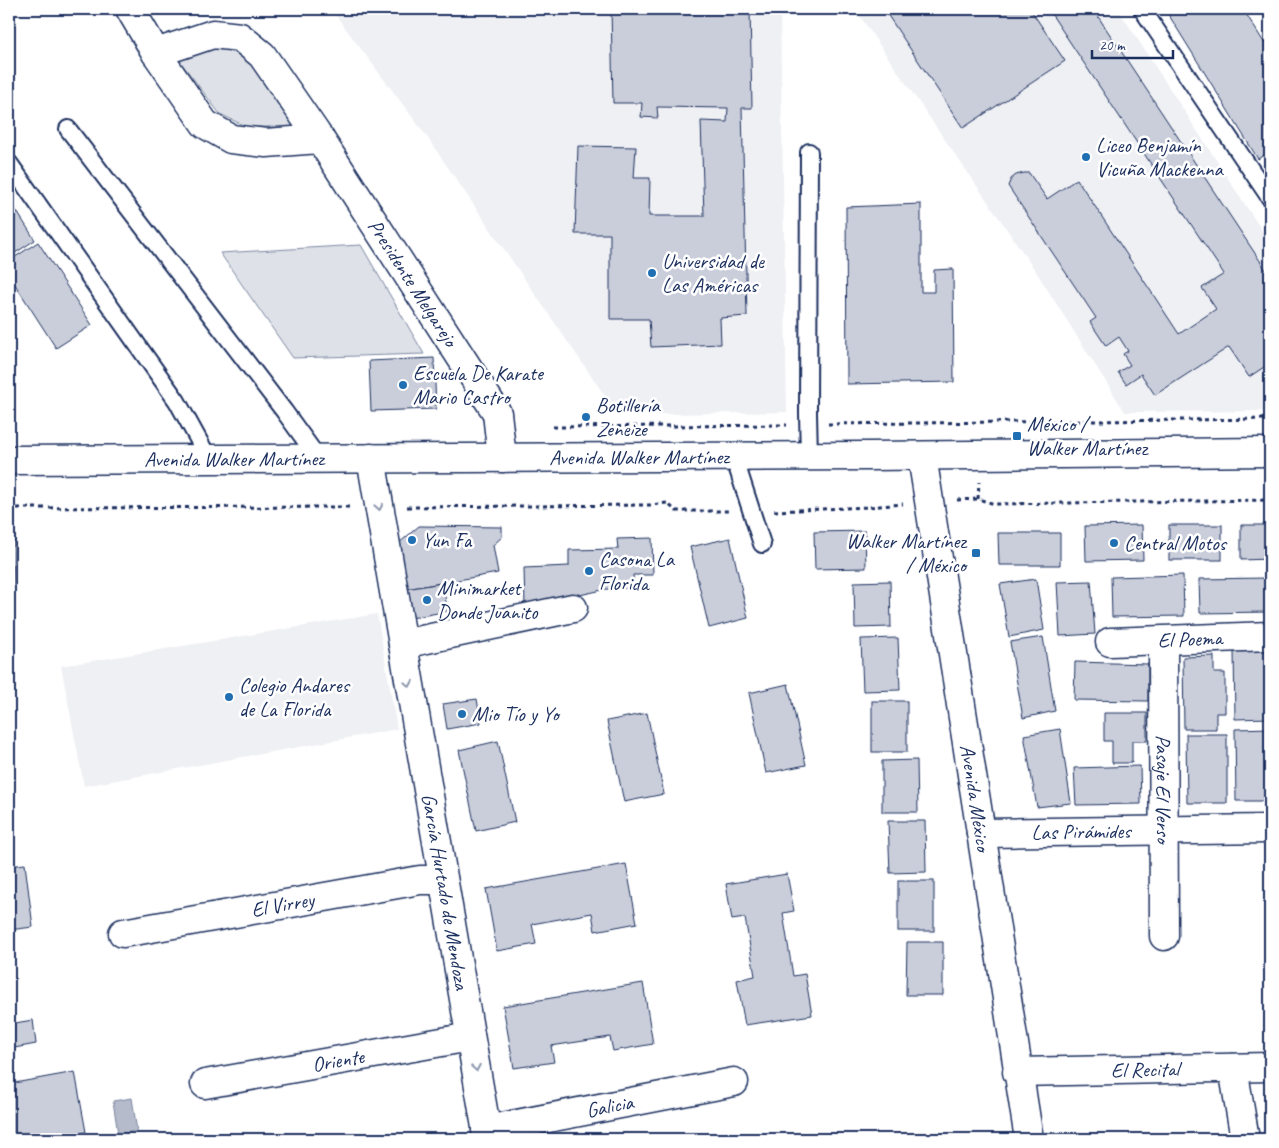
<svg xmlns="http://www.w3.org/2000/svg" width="1279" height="1148" viewBox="0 0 1279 1148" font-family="Caveat,sans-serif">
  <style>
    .built { fill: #eff0f4 }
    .green { fill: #dee1e7; stroke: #7c88a2 }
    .water { fill: #b5bbca; stroke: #77839f }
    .building { fill: #caceda; stroke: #1b2f5e }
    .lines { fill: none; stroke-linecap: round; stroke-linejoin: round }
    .lane-casing { stroke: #1b2f5e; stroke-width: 20 }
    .street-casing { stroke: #1b2f5e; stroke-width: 31 }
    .secondary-casing { stroke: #1b2f5e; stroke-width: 31 }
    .path { stroke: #1b2f5e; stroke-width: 3; stroke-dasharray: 4 4; stroke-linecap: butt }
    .lane { stroke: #fff; stroke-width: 16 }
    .street { stroke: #fff; stroke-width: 28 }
    .secondary { stroke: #fff; stroke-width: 28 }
    .oneway { stroke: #8d97ae }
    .poi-dot { fill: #1f6fb2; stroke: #fff; stroke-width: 2 }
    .labels { text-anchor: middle; stroke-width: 5; stroke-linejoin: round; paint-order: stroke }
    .poi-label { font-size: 21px; fill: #1b2f5e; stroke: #fff; text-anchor: start }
    .street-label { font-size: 21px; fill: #1b2f5e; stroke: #fff }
  </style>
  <rect width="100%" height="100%" fill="#fff"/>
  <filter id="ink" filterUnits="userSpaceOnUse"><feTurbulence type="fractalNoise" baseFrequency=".02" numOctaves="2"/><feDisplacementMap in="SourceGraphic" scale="10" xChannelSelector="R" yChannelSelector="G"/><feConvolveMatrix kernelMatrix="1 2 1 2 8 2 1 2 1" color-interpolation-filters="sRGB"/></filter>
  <g filter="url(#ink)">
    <!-- built -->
    <g class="built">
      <path d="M 331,9 L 780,9 L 787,412 L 618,415 L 425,134 Z"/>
      <path d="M 855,9 L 1118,9 L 1270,243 L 1270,411 L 1125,412 L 1035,270 L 898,72 Z"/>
      <path d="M 377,614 L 397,729 L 84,786 L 61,666 Z"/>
    </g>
    <!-- green -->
    <g class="green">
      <path d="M 220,43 L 246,51 L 299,127 L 247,127 L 220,114 L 179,60 Z"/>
      <path d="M 361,245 L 424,354 L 293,358 L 220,253 Z"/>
    </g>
    <!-- water -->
    <path class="water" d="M 132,1098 L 137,1131 L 118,1134 L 113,1101 Z"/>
    <!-- building -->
    <g class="building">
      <path d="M 611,9 L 750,9 L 752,108 L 742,108 L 747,316 L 720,318 L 721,344 L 651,347 L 649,319 L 610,319 L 610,234 L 575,234 L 578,146 L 636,147 L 634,178 L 650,178 L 649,216 L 704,216 L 701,121 L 727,122 L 728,108 L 657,107 L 658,118 L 641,117 L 642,103 L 613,103 Z"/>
      <path d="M 889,9 L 1030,9 L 1065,61 L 963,128 L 885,11 Z"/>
      <path d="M 1048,9 L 1093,9 L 1270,276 L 1270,363 L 1249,377 L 1229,347 L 1155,395 L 1141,374 L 1126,384 L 1118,372 L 1130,365 L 1123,354 L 1128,351 L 1119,337 L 1106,346 L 1090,322 L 1096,318 L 1008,186 L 1011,179 L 1016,175 L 1024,173 L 1029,173 L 1047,199 L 1077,179 L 1179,334 L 1216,309 L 1202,288 L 1224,274 Z"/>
      <path d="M 1165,9 L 1243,9 L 1270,52 L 1270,151 L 1258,159 Z"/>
      <path d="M 9,199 L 35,240 L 9,257 Z"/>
      <path d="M 921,204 L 921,292 L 934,292 L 934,270 L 953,269 L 954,382 L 847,384 L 846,207 Z"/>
      <path d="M 38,242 L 92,325 L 56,348 L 9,275 L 9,261 Z"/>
      <path d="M 434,358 L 436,409 L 371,411 L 369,361 Z"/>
      <path d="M 1142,525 L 1143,560 L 1086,561 L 1085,526 Z"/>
      <rect x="1169" y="525" width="53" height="35"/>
      <path d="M 1241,525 L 1270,525 L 1270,559 L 1241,560 Z"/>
      <path d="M 419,526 L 502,527 L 502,537 L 493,545 L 498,573 L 406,589 L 398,544 Z"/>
      <path d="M 865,531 L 866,568 L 815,569 L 814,532 Z"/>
      <path d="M 998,533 L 1060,533 L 1060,565 L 999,565 Z"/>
      <path d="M 9,535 L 14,535 L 13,588 L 9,588 Z"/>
      <path d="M 652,538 L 653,575 L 633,575 L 634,588 L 607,589 L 525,607 L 524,568 L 569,566 L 569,550 L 618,549 L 617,539 Z"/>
      <path d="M 730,538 L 748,618 L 709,628 L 690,547 Z"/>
      <path d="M 1183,575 L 1184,616 L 1112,617 L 1111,577 Z"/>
      <path d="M 1268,578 L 1269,612 L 1200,613 L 1199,579 Z"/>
      <path d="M 1036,579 L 1044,630 L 1009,637 L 1000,584 Z"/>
      <path d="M 890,581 L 891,627 L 855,628 L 854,582 Z"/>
      <path d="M 1091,581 L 1095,634 L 1060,636 L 1057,582 Z"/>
      <path d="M 442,583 L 448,611 L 411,618 L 406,589 Z"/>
      <path d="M 1043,637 L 1055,711 L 1023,718 L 1010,642 Z"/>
      <path d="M 898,638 L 900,690 L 863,691 L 861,639 Z"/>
      <path d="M 1270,650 L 1270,718 L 1235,719 L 1234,651 Z"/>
      <path d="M 1214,656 L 1214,673 L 1225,673 L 1225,713 L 1216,713 L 1216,729 L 1184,729 L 1183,657 Z"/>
      <path d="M 1075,662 L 1148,664 L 1148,701 L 1074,700 Z"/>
      <path d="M 788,684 L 806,765 L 766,773 L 749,693 Z"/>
      <path d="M 477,699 L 481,723 L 447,729 L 443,704 Z"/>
      <rect x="872" y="701" width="35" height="51"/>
      <path d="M 647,713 L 664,794 L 624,802 L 607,721 Z"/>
      <path d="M 1104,713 L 1147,713 L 1147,741 L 1132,741 L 1132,763 L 1112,763 L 1112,741 L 1104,741 Z"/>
      <path d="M 1270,728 L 1270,801 L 1236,801 L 1235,729 Z"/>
      <path d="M 1060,729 L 1071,803 L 1037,807 L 1024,735 Z"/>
      <path d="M 1186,734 L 1227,734 L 1227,803 L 1187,803 Z"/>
      <path d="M 498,741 L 515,822 L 476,831 L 459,750 Z"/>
      <path d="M 917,760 L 918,812 L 882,812 L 882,761 Z"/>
      <path d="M 1140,766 L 1141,804 L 1076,805 L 1074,768 Z"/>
      <path d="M 888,821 L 925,821 L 926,872 L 890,873 Z"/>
      <path d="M 25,864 L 33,927 L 9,930 L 9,866 Z"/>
      <path d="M 626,864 L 637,923 L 595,931 L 592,913 L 532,924 L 536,944 L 497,951 L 486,889 Z"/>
      <path d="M 787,874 L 794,911 L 783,913 L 793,976 L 805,974 L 812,1015 L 745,1025 L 737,980 L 755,976 L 745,918 L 732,920 L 726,884 Z"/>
      <rect x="898" y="881" width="36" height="50"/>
      <path d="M 907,942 L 943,942 L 943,995 L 906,995 Z"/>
      <path d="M 643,983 L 653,1044 L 613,1051 L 610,1037 L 551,1046 L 554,1062 L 514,1068 L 503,1006 Z"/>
      <path d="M 33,1020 L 36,1044 L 9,1049 L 9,1024 Z"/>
      <path d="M 75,1072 L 86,1132 L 50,1139 L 9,1139 L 9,1084 Z"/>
    </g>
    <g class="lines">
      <defs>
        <g id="lane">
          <path d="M 1142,9 L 1270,198"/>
          <path d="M 68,129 L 284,411 L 318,458"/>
          <path d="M 809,152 L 808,413 L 809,456"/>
          <path d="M 9,163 L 177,401 L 209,459"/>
          <path d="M 734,457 L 762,544"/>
        </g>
        <g id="street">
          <path d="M 130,9 L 156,53 L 205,124 L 231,139 L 266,143 L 320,139"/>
          <path id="s1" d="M 156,53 L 213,34 L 240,37 L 262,55 L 320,139 L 497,413 L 502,458"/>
          <path id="s2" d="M 1163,641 L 1164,936"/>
          <path id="s3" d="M 1110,642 L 1270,636"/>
          <path d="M 403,644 L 573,608"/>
          <path id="s4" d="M 981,833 L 1270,829"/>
          <path id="s5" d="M 123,933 L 420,880 L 443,880"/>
          <path d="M 1233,1068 L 1245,1139"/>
          <path id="s6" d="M 1017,1072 L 1270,1067"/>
          <path id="s7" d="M 205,1084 L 470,1037"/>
          <path id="s8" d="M 486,1130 L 734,1082"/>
        </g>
        <g id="secondary">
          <path id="s9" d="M 922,456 L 1029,1139"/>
          <path id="s10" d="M 371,458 L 488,1139"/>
          <path id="s11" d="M 9,460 L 869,456 L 1270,452"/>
        </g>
      </defs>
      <!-- lane casing -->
      <use href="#lane" class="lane-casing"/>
      <!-- street casing -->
      <use href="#street" class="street-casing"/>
      <!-- secondary casing -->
      <use href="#secondary" class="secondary-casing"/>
      <!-- path -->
      <g class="path">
        <path d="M 828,424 L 1270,419"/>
        <path d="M 553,427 L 787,425"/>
        <path d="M 978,499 L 979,482"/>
        <path d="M 957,500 L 978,499 L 995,504 L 1270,500"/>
        <path d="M 407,507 L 650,505 L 667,503 L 676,511 L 728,511"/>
        <path d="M 9,508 L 351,507"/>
        <path d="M 774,511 L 869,507 L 903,504"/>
      </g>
      <!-- lane -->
      <use href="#lane" class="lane"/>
      <!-- street -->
      <use href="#street" class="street"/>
      <!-- secondary -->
      <use href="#secondary" class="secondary"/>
    </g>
    <!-- one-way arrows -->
    <defs><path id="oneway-chevron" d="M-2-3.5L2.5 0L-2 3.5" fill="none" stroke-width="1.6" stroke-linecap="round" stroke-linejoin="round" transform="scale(1.25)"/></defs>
    <g class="oneway">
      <use href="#oneway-chevron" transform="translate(379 507) rotate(80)"/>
      <use href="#oneway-chevron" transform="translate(409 684) rotate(80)"/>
      <use href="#oneway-chevron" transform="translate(476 1068) rotate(80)"/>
    </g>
  </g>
  <!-- markers -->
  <g class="poi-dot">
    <circle cx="1086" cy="157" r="5"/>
    <circle cx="652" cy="273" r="5"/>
    <circle cx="403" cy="385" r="5"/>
    <circle cx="586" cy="417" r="5"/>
    <rect x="1012" y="431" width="10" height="10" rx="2.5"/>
    <circle cx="412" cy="540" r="5"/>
    <circle cx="1114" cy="543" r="5"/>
    <rect x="971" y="548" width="10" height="10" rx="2.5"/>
    <circle cx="589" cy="571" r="5"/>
    <circle cx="427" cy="600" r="5"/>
    <circle cx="229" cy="697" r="5"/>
    <circle cx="462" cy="714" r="5"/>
  </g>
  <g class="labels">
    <!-- poi labels -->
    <g class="poi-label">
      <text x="1096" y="152">Liceo Benjamín<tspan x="1096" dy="24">Vicuña Mackenna</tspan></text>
      <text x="662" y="268">Universidad de<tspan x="662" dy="24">Las Américas</tspan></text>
      <text x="413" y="380">Escuela De Karate<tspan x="413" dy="24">Mario Castro</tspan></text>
      <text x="596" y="412">Botillería<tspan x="596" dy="24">Zeneize</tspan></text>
      <text x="1027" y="431">México /<tspan x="1027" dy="24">Walker Martínez</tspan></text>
      <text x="422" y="547">Yun Fa</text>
      <text x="966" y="548" text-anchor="end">Walker Martínez<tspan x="966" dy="24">/ México</tspan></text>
      <text x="1124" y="550">Central Motos</text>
      <text x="599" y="566">Casona La<tspan x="599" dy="24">Florida</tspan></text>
      <text x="437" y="595">Minimarket<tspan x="437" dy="24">Donde Juanito</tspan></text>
      <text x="239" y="692">Colegio Andares<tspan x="239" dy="24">de La Florida</tspan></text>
      <text x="472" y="721">Mio Tío y Yo</text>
    </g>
    <!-- street labels -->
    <g class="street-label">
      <text dy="7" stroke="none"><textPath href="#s1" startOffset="389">Presidente Melgarejo</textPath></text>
      <text dy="7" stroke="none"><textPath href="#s11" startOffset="630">Avenida Walker Martínez</textPath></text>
      <text dy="7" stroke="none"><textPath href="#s11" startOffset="225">Avenida Walker Martínez</textPath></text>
      <text dy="7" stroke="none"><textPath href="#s3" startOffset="80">El Poema</textPath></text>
      <text dy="7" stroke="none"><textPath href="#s2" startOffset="148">Pasaje El Verso</textPath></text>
      <text dy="7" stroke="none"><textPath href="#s9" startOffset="346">Avenida México</textPath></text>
      <text dy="7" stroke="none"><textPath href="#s4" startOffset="100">Las Pirámides</textPath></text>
      <text dy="7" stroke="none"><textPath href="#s10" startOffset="440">García Hurtado de Mendoza</textPath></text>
      <text dy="7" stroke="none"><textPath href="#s5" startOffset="162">El Virrey</textPath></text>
      <text dy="7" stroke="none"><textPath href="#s7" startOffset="135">Oriente</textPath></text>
      <text dy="7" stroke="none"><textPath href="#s6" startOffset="128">El Recital</textPath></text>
      <text dy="7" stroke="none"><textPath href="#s8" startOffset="126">Galicia</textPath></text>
    </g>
  </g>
  <!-- margin -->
  <rect width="1279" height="1148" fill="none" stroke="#fff" stroke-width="30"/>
  <rect x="15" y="15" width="1249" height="1118" fill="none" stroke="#1b2f5e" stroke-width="2" filter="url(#ink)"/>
  <!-- scale -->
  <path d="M1092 50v8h81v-8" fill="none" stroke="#1b2f5e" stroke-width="2.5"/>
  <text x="1099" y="50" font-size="15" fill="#1b2f5e" stroke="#ffffff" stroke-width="4" paint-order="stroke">20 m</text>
</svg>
